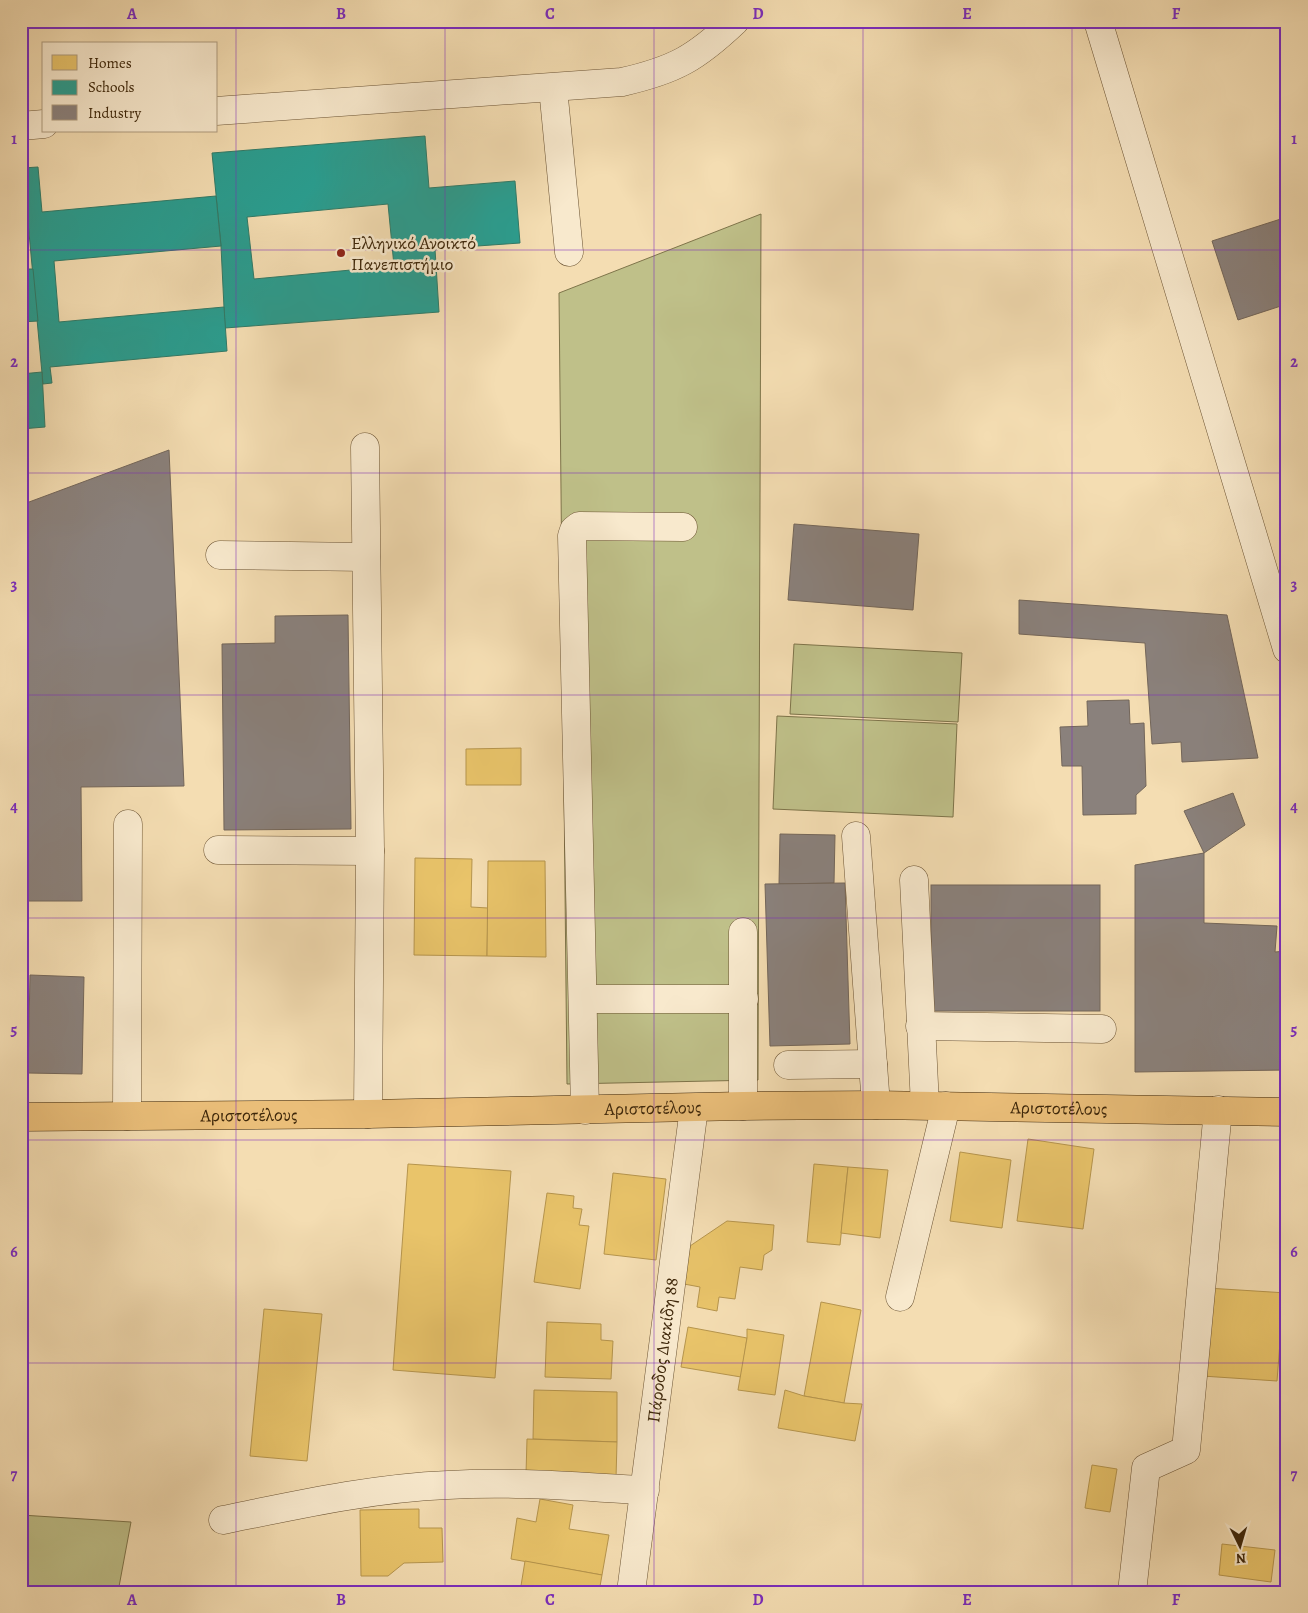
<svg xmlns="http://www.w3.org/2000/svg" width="1308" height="1613" viewBox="0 0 1308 1613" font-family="Alegreya,serif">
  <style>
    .green { fill: #bfc089; stroke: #7e744a }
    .homes { fill: #e9c46a; stroke: #b6954d }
    .schools { fill: #2a9d8f; stroke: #307a67; fill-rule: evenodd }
    .industry { fill: #8a817c; stroke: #73665a }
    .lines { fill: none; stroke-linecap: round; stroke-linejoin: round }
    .minor-casing { stroke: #6c5434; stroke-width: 29 }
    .major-casing { stroke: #3e270a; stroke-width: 29 }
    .minor { stroke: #f8e9cd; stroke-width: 28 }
    .major { stroke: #eabe79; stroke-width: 28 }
    .grid { fill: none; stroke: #7b2cbf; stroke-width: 1; stroke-opacity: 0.55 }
    .poi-dot { fill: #8f2418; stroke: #f8e9cd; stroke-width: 2 }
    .labels { text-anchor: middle; stroke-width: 5; stroke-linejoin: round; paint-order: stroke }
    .poi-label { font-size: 18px; fill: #3e270a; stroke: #f8e9cd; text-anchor: start }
    .street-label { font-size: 18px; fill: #3e270a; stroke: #f8e9cd }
    .neatline { fill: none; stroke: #7b2cbf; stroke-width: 2 }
    .grid-label { font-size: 16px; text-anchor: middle; font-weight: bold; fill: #7b2cbf }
  </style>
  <rect width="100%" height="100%" fill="#f4ddb2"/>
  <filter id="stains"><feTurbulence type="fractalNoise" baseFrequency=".004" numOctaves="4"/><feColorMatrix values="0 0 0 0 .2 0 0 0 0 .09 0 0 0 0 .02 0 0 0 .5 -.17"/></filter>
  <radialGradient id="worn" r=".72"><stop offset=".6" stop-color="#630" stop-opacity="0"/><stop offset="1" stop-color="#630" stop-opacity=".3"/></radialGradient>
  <!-- green -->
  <g class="green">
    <path d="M 761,214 L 758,1080 L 567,1084 L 559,293 Z"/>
    <path d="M 794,644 L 962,653 L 958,722 L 790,714 Z"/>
    <path d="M 777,716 L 957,724 L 953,817 L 773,809 Z"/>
    <path d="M 21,1515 L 131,1522 L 118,1592 L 21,1592 Z"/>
  </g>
  <!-- homes -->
  <g class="homes">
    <path d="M 521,748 L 521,785 L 466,785 L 466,749 Z"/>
    <path d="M 415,858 L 472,859 L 471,907 L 488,908 L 487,956 L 414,955 Z"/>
    <path d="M 488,861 L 545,861 L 546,957 L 487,956 Z"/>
    <path d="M 1028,1139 L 1094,1149 L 1083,1229 L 1017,1221 Z"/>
    <path d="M 960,1152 L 1011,1160 L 1002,1228 L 950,1221 Z"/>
    <path d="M 408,1164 L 511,1171 L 495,1378 L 393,1370 Z"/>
    <path d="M 814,1164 L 848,1167 L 840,1245 L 807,1242 Z"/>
    <path d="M 848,1167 L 888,1170 L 880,1238 L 841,1233 Z"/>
    <path d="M 613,1173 L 666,1179 L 656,1260 L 604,1254 Z"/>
    <path d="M 547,1193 L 574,1196 L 573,1208 L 582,1209 L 579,1225 L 589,1226 L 580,1289 L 534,1282 Z"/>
    <path d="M 727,1221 L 774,1225 L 772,1250 L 764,1255 L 762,1270 L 740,1267 L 735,1299 L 719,1297 L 717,1311 L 697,1307 L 700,1287 L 684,1284 L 690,1246 Z"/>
    <path d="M 1207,1288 L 1287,1293 L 1287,1343 L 1280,1342 L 1277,1381 L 1202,1376 Z"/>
    <path d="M 821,1302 L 861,1310 L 844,1403 L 804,1396 Z"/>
    <path d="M 264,1309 L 322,1314 L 307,1461 L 250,1456 Z"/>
    <path d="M 547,1322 L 601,1324 L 601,1340 L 613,1341 L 611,1379 L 545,1377 Z"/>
    <path d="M 688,1327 L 747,1338 L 741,1377 L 681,1367 Z"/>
    <path d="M 747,1329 L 784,1335 L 775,1395 L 738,1390 L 747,1338 Z"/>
    <path d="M 534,1390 L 617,1392 L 617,1442 L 533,1439 Z"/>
    <path d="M 785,1390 L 804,1396 L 844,1403 L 862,1404 L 855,1441 L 778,1428 Z"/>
    <path d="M 527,1439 L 617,1442 L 616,1478 L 526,1474 Z"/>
    <path d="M 1092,1465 L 1117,1469 L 1110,1512 L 1085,1508 Z"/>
    <path d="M 540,1499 L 573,1505 L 569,1529 L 609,1535 L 602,1575 L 511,1559 L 517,1518 L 536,1522 Z"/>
    <path d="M 419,1509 L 419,1528 L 442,1528 L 443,1562 L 404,1563 L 388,1576 L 361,1576 L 360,1510 Z"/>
    <path d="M 1222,1544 L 1275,1550 L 1271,1582 L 1219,1575 Z"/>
    <path d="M 525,1561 L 602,1575 L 599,1592 L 520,1592 Z"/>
  </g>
  <!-- schools -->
  <g class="schools">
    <path d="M 425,136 L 429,188 L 515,181 L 520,243 L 435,249 L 439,312 L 225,328 L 221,246 L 212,153 ZM 388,204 L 394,266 L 254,279 L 247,217 Z"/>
    <path d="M 38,167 L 42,212 L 216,196 L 221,246 L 54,261 L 59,322 L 224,307 L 227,351 L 50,367 L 52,383 L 43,384 L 23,168 Z"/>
    <path d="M 21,168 L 23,168 L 28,218 L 21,218 Z"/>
    <path d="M 21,269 L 33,269 L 38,321 L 21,322 Z"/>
    <path d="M 42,372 L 45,427 L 21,429 L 21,374 Z"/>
  </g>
  <!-- industry -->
  <g class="industry">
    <path d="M 1287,217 L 1287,304 L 1238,320 L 1212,241 Z"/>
    <path d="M 169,450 L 184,786 L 81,787 L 82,901 L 21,901 L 21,505 Z"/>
    <path d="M 794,524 L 919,534 L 913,610 L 788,600 Z"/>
    <path d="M 1019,600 L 1227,615 L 1258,758 L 1182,762 L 1181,742 L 1152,744 L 1145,643 L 1019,634 Z"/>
    <path d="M 348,615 L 351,829 L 224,830 L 222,644 L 275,643 L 275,616 Z"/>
    <path d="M 1129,700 L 1130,724 L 1144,723 L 1146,786 L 1136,795 L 1136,814 L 1083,815 L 1082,766 L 1062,766 L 1060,727 L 1088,726 L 1087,701 Z"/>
    <path d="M 1233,793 L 1245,825 L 1204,853 L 1184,811 Z"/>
    <path d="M 780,834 L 835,835 L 834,883 L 779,884 Z"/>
    <path d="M 1204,853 L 1204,923 L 1277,926 L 1275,952 L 1287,951 L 1287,1070 L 1135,1072 L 1135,865 Z"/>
    <path d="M 845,883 L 850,1044 L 770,1046 L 765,884 Z"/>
    <rect x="931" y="885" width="169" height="126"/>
    <path d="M 30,975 L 84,977 L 82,1074 L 28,1073 Z"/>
  </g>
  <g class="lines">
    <defs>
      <g id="minor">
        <path d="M 1098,21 L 1287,649"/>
        <path d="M 553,88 L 569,252"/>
        <path d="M 216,111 L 622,82 C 675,70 696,58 735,21"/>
        <path d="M 21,126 L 44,124"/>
        <path d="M 365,447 L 370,851 L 368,1114"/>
        <path d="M 220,555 L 366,557"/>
        <path d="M 856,836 L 876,1105"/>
        <path d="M 218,850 L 370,851"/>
        <path d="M 914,880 L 925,1105"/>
        <path d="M 743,932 L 743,1106"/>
        <path d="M 584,999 L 744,999"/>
        <path d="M 920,1026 L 1102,1029"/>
        <path d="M 788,1065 L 873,1064"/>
        <path d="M 585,1110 L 572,536 L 574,530 L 579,526 L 683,527"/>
        <path d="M 127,1116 L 128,824"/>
        <path d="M 900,1297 L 946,1106"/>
        <path d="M 223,1520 C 297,1505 372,1488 448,1485 C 513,1481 580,1487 645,1490"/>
        <path id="s1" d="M 631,1592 L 694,1108"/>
        <path d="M 1132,1592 L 1146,1468 L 1186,1450 L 1218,1110"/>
      </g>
      <g id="major">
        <path id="s2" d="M 21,1117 L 368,1114 L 743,1106 L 876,1105 L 1287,1112"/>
      </g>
    </defs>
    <!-- minor casing -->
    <use href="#minor" class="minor-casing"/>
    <!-- major casing -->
    <use href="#major" class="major-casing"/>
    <!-- minor -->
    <use href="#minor" class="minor"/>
    <!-- major -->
    <use href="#major" class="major"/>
  </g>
  <!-- grid -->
  <path class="grid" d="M 236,21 L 236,1592M 445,21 L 445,1592M 654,21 L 654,1592M 863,21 L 863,1592M 1072,21 L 1072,1592M 21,250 L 1287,250M 21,473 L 1287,473M 21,695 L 1287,695M 21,918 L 1287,918M 21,1140 L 1287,1140M 21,1363 L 1287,1363"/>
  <!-- markers -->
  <circle class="poi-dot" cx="341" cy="253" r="5"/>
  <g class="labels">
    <!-- poi labels -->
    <g class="poi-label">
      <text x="351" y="249">Ελληνικό Ανοικτό<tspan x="351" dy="21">Πανεπιστήμιο</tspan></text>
    </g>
    <!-- street labels -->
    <g class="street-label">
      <text dy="6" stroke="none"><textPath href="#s2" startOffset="1038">Αριστοτέλους</textPath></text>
      <text dy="6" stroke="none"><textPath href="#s2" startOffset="632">Αριστοτέλους</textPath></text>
      <text dy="6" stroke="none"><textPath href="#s2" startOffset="228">Αριστοτέλους</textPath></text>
      <text dy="6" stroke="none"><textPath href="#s1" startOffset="244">Πάροδος Διακίδη 88</textPath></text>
    </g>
  </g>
  <!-- margin -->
  <rect width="1308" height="1613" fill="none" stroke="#f4ddb2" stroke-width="55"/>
  <!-- legend -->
  <rect x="42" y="42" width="175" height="90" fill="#f8e9cd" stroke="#ae9b7f"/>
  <rect x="52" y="55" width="25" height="15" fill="#e9c46a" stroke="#ae9b7f"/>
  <text x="88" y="68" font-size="15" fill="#3e270a">Homes</text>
  <rect x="52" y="80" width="25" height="15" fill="#2a9d8f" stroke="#ae9b7f"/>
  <text x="88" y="92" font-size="15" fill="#3e270a">Schools</text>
  <rect x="52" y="105" width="25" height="15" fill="#8a817c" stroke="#ae9b7f"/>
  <text x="88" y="118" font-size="15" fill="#3e270a">Industry</text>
  <!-- north arrow -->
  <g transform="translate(1240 1546) rotate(175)" stroke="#f8e9cd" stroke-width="4" paint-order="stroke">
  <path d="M0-4L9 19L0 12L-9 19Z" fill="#3e270a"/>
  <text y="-8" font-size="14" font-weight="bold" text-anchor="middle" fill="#3e270a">N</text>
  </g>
  <rect x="28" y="28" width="1252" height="1558" class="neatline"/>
  <g class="grid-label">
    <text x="132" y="19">A</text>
    <text x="341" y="19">B</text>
    <text x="550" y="19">C</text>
    <text x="758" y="19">D</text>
    <text x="967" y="19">E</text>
    <text x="1176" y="19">F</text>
    <text x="14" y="144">1</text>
    <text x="1294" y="144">1</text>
    <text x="14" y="367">2</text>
    <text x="1294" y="367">2</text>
    <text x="14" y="590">3</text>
    <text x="1294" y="590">3</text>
    <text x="14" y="812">4</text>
    <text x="1294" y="812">4</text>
    <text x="14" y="1035">5</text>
    <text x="1294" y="1035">5</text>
    <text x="14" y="1257">6</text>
    <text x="1294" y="1257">6</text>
    <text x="14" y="1480">7</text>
    <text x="1294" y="1480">7</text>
    <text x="132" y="1605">A</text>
    <text x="341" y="1605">B</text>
    <text x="550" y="1605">C</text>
    <text x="758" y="1605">D</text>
    <text x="967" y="1605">E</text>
    <text x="1176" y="1605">F</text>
  </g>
  <rect width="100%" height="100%" filter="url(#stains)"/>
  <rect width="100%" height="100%" fill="url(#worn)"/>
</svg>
